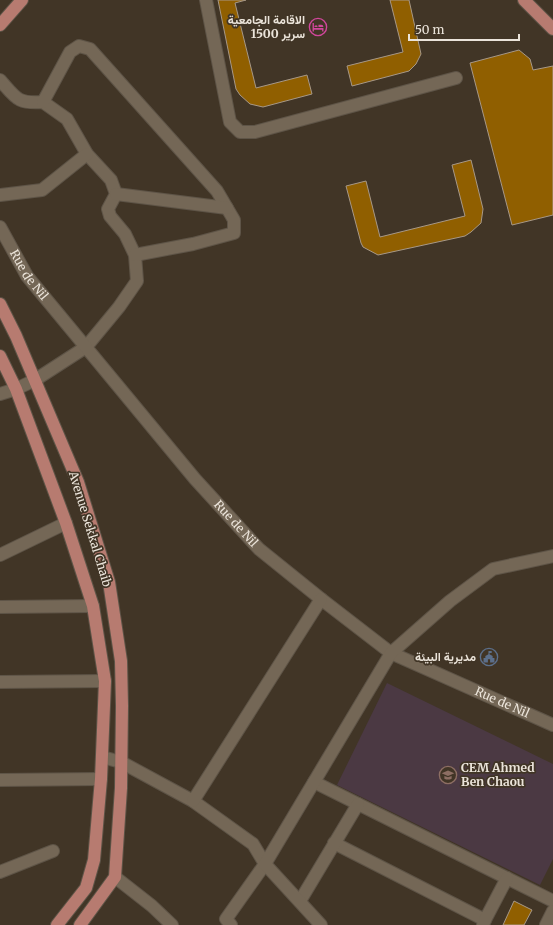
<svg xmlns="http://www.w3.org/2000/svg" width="553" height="925" viewBox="0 0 553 925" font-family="Merriweather,Vazirmatn,serif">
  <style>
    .education { fill: #4b3943 }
    .building { fill: #905f00; stroke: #a79887 }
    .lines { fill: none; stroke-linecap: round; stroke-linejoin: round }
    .minor-casing { stroke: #5e5447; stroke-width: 14 }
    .major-casing { stroke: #5e5447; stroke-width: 14 }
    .minor { stroke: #746756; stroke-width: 12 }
    .major { stroke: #b77b70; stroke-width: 12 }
    .labels { text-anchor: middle; stroke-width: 3.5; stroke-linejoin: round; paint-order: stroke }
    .poi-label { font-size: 12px; font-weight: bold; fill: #ebe4da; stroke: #413526; text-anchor: end }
    .street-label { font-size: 12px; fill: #ebe4da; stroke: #413526 }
  </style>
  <rect width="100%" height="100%" fill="#413526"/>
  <!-- education -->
  <path class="education" d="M 387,683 L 553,764 L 553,859 L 540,885 L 337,785 Z"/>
  <!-- building -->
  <g class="building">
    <path d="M 218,0 L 246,0 L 235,3 L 256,88 L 307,75 L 312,94 L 263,107 L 250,104 L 240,95 L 236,89 Z"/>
    <path d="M 390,0 L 409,0 L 421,54 L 416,64 L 409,71 L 352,86 L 347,66 L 403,52 Z"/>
    <path d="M 519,50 L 530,59 L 533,70 L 553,66 L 553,215 L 512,225 L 470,63 Z"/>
    <path d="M 471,160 L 483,209 L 481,223 L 471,232 L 465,236 L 378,255 L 363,247 L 361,243 L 346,186 L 366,181 L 380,237 L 465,216 L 452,165 Z"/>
    <path d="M 514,901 L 532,910 L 524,925 L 503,925 Z"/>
  </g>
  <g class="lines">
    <defs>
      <g id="minor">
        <path d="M 206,0 L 230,122 L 240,132 L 255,132 L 456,78"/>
        <path d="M 0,80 C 16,98 17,104 43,102 L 67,119 L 87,154 L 111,180 L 116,194 L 108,209 L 110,216 L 125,234 L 135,255 L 137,281 L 119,307 L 86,347 L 35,380 L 16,389 L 0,394"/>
        <path d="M 43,102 L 70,52 L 79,46 L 90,49 L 217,191 L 234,220 L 234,233 L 193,244 L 135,255"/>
        <path d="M 116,194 L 227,208"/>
        <path d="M 0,195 L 42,190 L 87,154"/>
        <path id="s1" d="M 0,227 L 27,276 L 195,479 L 259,549 L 321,599 L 391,653 L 553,725"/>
        <path d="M 0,555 L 66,523"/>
        <path d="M 0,607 L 93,606"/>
        <path d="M 0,682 L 105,681"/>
        <path d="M 102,757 L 121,762 L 193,801 L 253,844 L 265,864 L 226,919 L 231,925"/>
        <path d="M 0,780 L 101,779"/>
        <path d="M 314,782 L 553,901"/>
        <path d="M 193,801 L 321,599"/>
        <path d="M 334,843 L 485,920 L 483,925"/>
        <path d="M 0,872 L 53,851"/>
        <path d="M 115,877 L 152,906 L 172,925"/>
        <path d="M 300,901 L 358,804"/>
        <path d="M 485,920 L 507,878"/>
        <path d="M 321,925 L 265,864 L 391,653 L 450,601 L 493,569 L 553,556"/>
        <path d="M 546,925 L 553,911"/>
      </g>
      <g id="major">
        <path d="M 524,0 L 553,29"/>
        <path d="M 0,25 L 22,0"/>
        <path d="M 0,304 L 16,336 L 78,482 L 109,582 L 121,661 L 122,706 L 121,788 L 115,877 L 80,925"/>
        <path d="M 0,356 L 16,389 L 66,523 L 93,606 L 105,681 L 101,779 L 94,860 L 86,888 L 57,925"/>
      </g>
    </defs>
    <!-- minor casing -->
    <use href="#minor" class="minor-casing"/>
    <!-- major casing -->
    <use href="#major" class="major-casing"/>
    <!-- minor -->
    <use href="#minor" class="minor"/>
    <!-- major -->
    <use href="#major" class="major"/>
  </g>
  <!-- icons -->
  <defs>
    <symbol id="hotel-ring" viewBox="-11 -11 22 22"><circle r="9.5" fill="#413526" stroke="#d1479c" stroke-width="1.5"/><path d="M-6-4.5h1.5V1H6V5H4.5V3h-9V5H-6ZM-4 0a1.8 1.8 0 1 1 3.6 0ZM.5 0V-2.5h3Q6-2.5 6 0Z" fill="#d1479c"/></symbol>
    <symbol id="civic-ring" viewBox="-11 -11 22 22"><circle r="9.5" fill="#413526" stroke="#5c6f8a" stroke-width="1.5"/><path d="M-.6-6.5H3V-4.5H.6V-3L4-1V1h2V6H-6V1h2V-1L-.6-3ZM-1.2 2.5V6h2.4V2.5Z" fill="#5c6f8a"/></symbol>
    <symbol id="school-ring" viewBox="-11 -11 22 22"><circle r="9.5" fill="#413526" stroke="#8d6e63" stroke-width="1.5"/><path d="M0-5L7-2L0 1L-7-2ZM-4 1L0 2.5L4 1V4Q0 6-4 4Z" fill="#8d6e63"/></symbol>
  </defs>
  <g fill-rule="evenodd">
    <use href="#hotel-ring" x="308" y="17" width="20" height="20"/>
    <use href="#civic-ring" x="479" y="647" width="20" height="20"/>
    <use href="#school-ring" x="438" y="765" width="20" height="20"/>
  </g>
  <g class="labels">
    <!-- poi labels -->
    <g class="poi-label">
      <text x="305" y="24">الاقامة الجامعية<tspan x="305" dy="14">1500 سرير</tspan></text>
      <text x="476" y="661">مديرية البيئة</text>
      <text x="461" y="772" text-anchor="start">CEM Ahmed<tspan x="461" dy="14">Ben Chaou</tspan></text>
    </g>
    <!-- street labels -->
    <g class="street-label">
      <text dy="4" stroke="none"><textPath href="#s1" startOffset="56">Rue de Nil</textPath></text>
      <text dy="4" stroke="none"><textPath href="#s1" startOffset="380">Rue de Nil</textPath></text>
      <text transform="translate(90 529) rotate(73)" y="4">Avenue Sekkal Chaib</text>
      <text dy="4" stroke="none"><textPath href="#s1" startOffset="704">Rue de Nil</textPath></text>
    </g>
  </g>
  <!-- scale -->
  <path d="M409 34v6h110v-6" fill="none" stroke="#ebe4da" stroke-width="2"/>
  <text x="415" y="34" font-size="12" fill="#ebe4da" stroke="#413526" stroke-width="3" paint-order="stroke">50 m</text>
</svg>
